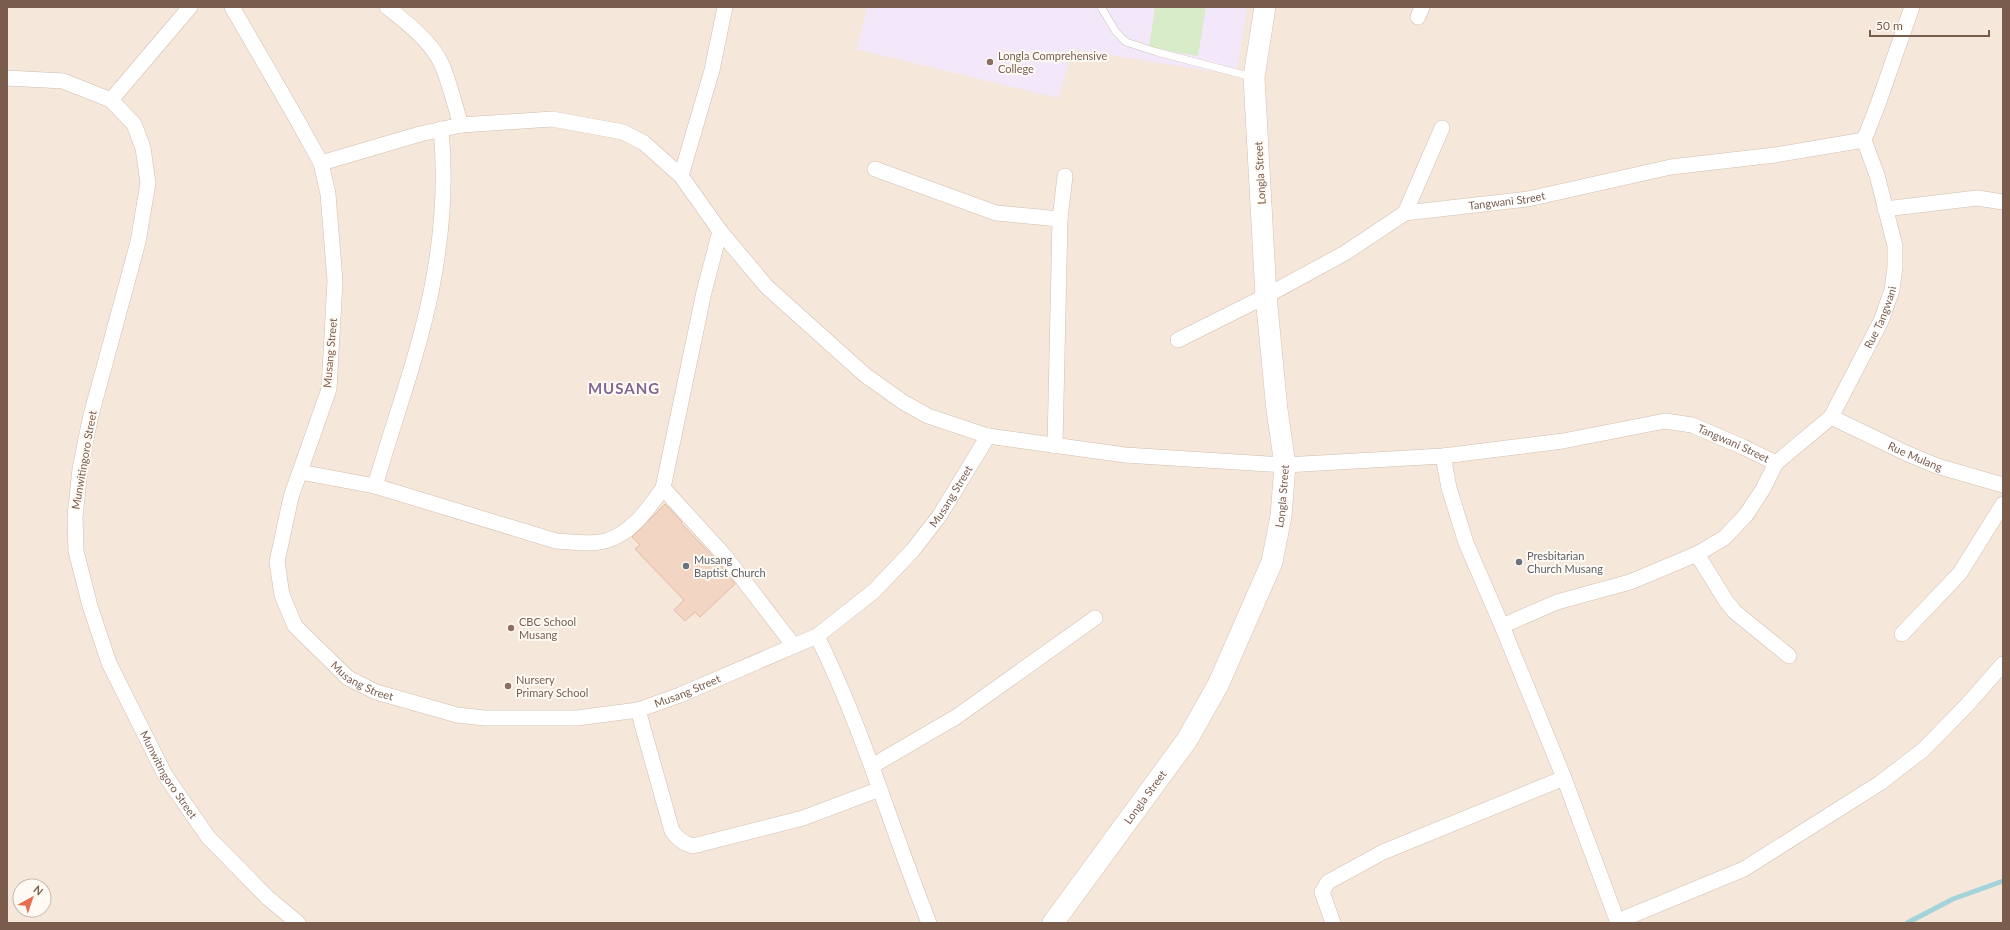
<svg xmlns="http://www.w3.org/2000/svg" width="2010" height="930" viewBox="0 0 2010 930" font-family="Lato,sans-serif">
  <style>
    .residential { fill: #f5e8da; fill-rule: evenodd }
    .education { fill: #f3e8fa }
    .green { fill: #d8ecc9 }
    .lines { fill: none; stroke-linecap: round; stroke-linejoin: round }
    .stream { stroke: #a5d3da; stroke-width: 5 }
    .building { fill: #f3d5c3; stroke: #e6bba3 }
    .service-casing { stroke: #d1beb0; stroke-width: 8 }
    .minor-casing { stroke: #d1beb0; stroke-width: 16 }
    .secondary-casing { stroke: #d6c0b0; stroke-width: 22 }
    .service { stroke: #fff; stroke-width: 7 }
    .minor { stroke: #fff; stroke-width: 15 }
    .secondary { stroke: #fff; stroke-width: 21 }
    .education-dot { fill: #8d6e63; stroke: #fffaf3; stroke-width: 1.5 }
    .worship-dot { fill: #6b7280; stroke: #fffaf3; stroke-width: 1.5 }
    .labels { text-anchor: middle; stroke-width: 4; stroke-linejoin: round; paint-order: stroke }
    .education-label { font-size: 11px; fill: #785e54; stroke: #fffaf3; text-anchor: start }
    .street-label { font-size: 11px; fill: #7a5c4d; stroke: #fffaf3 }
    .worship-label { font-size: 11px; fill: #5b616d; stroke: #fffaf3; text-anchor: start }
    .district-label { font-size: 15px; font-weight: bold; letter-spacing: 1px; fill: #846695; stroke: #fffaf3 }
  </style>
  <rect width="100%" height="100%" fill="#fdf6ec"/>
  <!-- residential -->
  <path class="residential" d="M 7,7 L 2003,7 L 2003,923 L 7,923 ZM 20,886 L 44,886 L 44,910 L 20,910 Z"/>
  <!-- education -->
  <path class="education" d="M 863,7 L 1247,7 L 1236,75 L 1073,49 L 1058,98 L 856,49 L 867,9 Z"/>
  <!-- green -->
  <path class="green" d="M 1155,7 L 1206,7 L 1198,56 L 1149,48 Z"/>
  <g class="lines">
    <!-- stream -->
    <path class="stream" d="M 1907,923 L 1953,899 L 2003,881"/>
  </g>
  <!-- building -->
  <path class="building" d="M 665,504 L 682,522 L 681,523 L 719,563 L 735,584 L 700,617 L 695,612 L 685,621 L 674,610 L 684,600 L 635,549 L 640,545 L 632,537 Z"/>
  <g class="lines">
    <defs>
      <path id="service" d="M 1101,7 L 1116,32 L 1126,42 L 1157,52 L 1252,77"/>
      <g id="minor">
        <path id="s1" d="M 232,7 L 295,116 L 321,163 L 328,194 L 335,281 L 329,389 L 291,497 L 277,562 L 282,595 L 295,626 L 348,678 L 376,692 L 457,715 L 485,718 L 577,718 L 638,710 L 680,695 L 817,636 L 874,591 L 913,550 L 940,515 L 988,436"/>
        <path d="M 387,7 C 406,22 432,42 442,65 C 450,84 455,106 461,125"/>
        <path d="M 1418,17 L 1422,7"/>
        <path id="s2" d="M 7,78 L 63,81 L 111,100 L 134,124 L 143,148 L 148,183 L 138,242 L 90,419 L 80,469 L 75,517 L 76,551 L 90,606 L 109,663 L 165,775 L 208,837 L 268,898 L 298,923"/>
        <path d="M 111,100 L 190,7"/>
        <path id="s3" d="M 321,163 L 420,134 L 461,125 L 552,119 L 623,132 L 644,143 L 681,176 L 720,231 L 767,287 L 865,375 L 903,402 L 928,416 L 988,436 L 1125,455 L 1285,465 L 1443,456 L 1563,441 L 1665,421 L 1692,425 L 1741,446 L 1776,463 L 1831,417 L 1881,321 L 1892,290 L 1895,267 L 1895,246 L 1877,175 L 1864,140 L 1877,107 L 1912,7"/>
        <path d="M 875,169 L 996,213 L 1060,219"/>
        <path d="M 681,176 L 712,70 L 725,7"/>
        <path d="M 1885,209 L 1977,198 L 2003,202"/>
        <path d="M 1405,213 L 1442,128"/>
        <path id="s4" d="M 1178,340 L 1266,296 L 1345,253 L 1405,213 L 1528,199 L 1671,167 L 1775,155 L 1864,140"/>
        <path id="s5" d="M 1831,417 L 1908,454 L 1937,466 L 2003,485"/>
        <path d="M 1055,446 L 1060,219 L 1065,176"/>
        <path d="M 1443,456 L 1449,488 L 1466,543 L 1502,626 L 1557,602 L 1630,582 L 1697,554 L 1724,538 L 1746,515 L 1763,489 L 1776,463"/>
        <path d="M 300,472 L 375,486 L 556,541 C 572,542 589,545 605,541 C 630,535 649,508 663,488 L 704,292 L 720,231"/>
        <path d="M 375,486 C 394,420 419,354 432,287 C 442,236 446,181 441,129"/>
        <path d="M 663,488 L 725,556 L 794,646"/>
        <path d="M 1697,554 L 1726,601 L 1735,612 L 1789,656"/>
        <path d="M 1502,626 L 1564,778 L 1618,923"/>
        <path d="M 1902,634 L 1960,573 L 2003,504"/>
        <path d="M 817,636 C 863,728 891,828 929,923"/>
        <path d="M 638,710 L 672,831 C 678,839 683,843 693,846 L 803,818 L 880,789"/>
        <path d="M 872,766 L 956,717 L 1095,618"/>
        <path d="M 1618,921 L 1744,869 L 1880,783 L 1923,750 L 1967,705 L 2003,664"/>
        <path d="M 1333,923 L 1322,892 L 1328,882 L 1383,852 L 1564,778"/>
      </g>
      <g id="secondary">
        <path id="s6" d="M 1053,923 L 1187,740 L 1218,685 L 1272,562 L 1281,516 L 1285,465 L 1277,410 L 1266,296 L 1254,77 L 1265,7"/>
      </g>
    </defs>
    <!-- service casing -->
    <use href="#service" class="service-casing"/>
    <!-- minor casing -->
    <use href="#minor" class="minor-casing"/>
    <!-- secondary casing -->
    <use href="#secondary" class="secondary-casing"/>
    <!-- service -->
    <use href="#service" class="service"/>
    <!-- minor -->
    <use href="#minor" class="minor"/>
    <!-- secondary -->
    <use href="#secondary" class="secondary"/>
  </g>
  <!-- markers -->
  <g class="education-dot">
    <circle cx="990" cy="62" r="4"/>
    <circle cx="511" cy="628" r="4"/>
    <circle cx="508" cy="686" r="4"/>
  </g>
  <g class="worship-dot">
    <circle cx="1519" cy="562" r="4"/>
    <circle cx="686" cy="566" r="4"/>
  </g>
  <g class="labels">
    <!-- education labels -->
    <g class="education-label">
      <text x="998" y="60">Longla Comprehensive<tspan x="998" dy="13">College</tspan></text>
      <text x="519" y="626">CBC School<tspan x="519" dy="13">Musang</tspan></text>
      <text x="516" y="684">Nursery<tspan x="516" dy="13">Primary School</tspan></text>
    </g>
    <!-- street labels -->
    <g class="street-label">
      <text transform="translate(1260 173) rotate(-93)" y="4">Longla Street</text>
      <text dy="4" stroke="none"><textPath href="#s4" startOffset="363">Tangwani Street</textPath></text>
      <text dy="4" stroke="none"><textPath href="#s3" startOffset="1777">Rue Tangwani</textPath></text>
      <text transform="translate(330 353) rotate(-85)" y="4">Musang Street</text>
      <text dy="4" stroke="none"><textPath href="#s3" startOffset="1547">Tangwani Street</textPath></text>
      <text dy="4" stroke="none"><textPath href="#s5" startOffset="93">Rue Mulang</textPath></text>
      <text transform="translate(84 460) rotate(-80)" y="4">Munwitingoro Street</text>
      <text dy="4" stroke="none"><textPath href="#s1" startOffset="1415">Musang Street</textPath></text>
      <text dy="4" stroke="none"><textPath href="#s6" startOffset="491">Longla Street</textPath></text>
      <text dy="4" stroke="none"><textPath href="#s1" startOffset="743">Musang Street</textPath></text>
      <text dy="4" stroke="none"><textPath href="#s1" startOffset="1079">Musang Street</textPath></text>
      <text dy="4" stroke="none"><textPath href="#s2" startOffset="822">Munwitingoro Street</textPath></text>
      <text dy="4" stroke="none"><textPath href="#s6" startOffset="156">Longla Street</textPath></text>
    </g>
    <!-- worship labels -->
    <g class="worship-label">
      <text x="1527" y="560">Presbitarian<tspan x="1527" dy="13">Church Musang</tspan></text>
      <text x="694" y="564">Musang<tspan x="694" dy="13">Baptist Church</tspan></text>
    </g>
    <!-- district labels -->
    <g class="district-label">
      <text x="624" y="394">MUSANG</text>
    </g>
  </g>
  <!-- border -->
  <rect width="2010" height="930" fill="none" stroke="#7a5c4d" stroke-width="16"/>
  <!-- north arrow -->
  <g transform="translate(32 898) rotate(40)"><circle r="19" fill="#fffaf3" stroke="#cabbb1"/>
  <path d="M0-3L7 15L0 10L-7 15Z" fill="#e76f51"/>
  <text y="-6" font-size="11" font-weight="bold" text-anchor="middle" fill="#7a5c4d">N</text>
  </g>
  <!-- scale -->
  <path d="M1870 30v6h119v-6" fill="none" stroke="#7a5c4d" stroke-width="2"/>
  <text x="1876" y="30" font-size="12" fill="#7a5c4d" stroke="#fffaf3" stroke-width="3" paint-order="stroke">50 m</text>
</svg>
